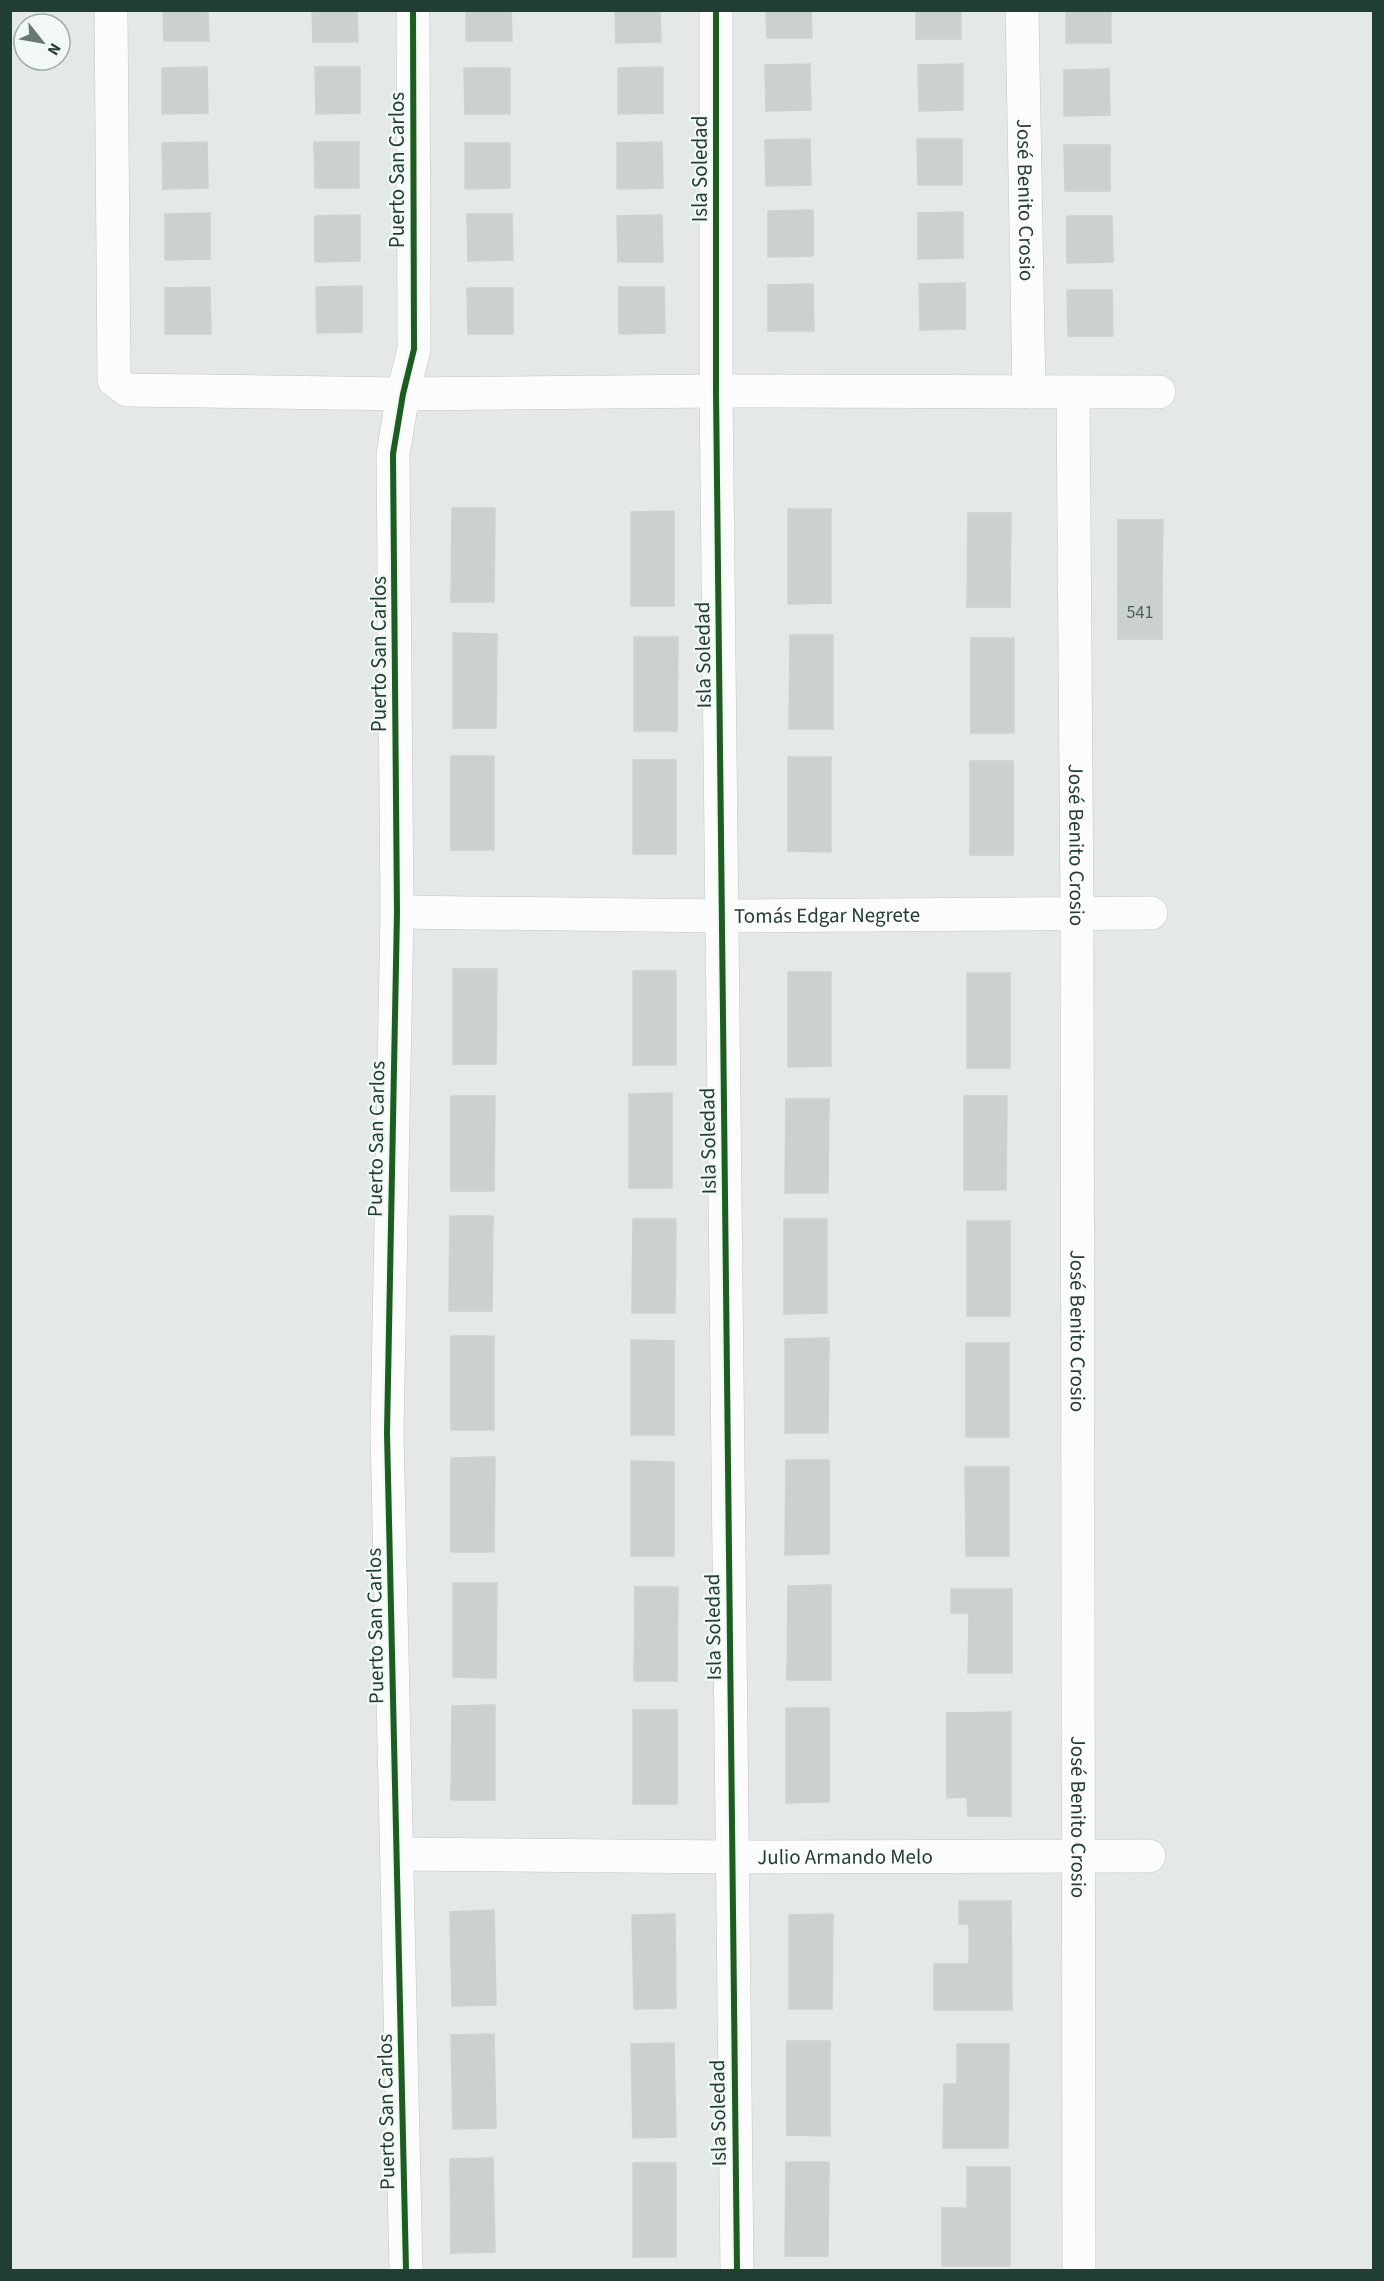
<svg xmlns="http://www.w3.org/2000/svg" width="1384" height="2281" viewBox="0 0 1384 2281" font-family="'Source Sans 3',sans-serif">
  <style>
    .building { fill: #cbd1ce; stroke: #cdd2d0; stroke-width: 1.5 }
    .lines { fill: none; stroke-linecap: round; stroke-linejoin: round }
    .street-casing { stroke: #c1c6c4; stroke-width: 34 }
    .street { stroke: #fbfcfb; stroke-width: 33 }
    .cycleway-casing { stroke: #f2f9f5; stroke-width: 10 }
    .cycleway { stroke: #1b5e20; stroke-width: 6 }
    .labels { text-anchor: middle; stroke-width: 4.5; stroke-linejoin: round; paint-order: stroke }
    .number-label { font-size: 18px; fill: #4c645c }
    .street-label { font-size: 21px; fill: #213e35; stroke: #f2f9f5 }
  </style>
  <rect width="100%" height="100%" fill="#e4e9e7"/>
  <!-- building -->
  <g class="building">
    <path d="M 163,10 L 208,10 L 209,41 L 164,41 Z"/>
    <path d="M 312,10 L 357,10 L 358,42 L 313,42 Z"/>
    <path d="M 466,10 L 511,10 L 512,41 L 466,41 Z"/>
    <path d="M 615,10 L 660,10 L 661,42 L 616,43 Z"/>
    <path d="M 766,10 L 811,10 L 812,38 L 767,38 Z"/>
    <rect x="916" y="10" width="45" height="29"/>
    <rect x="1066" y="10" width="45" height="33"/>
    <path d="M 810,64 L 811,110 L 766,111 L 765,65 Z"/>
    <path d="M 963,64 L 963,110 L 919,111 L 918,65 Z"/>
    <path d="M 207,67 L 208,113 L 162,114 L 162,68 Z"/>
    <path d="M 315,67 L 360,67 L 360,113 L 316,114 Z"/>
    <path d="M 663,67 L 663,113 L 618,114 L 618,68 Z"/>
    <path d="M 464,68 L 510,68 L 510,114 L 465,114 Z"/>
    <path d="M 1109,69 L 1110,115 L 1064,116 L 1064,70 Z"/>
    <path d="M 810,139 L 811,185 L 766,186 L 765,140 Z"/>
    <path d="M 917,139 L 962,139 L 962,185 L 918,185 Z"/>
    <path d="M 207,142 L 208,188 L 163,189 L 162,143 Z"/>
    <path d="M 314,142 L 359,142 L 359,188 L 315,188 Z"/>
    <path d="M 662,142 L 663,188 L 617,189 L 617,143 Z"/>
    <path d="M 465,143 L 510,143 L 510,188 L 465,189 Z"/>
    <path d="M 1064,145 L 1110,145 L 1110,191 L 1065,191 Z"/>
    <path d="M 813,210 L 813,256 L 768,257 L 768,211 Z"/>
    <path d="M 963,212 L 963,258 L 918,259 L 918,213 Z"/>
    <path d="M 210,213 L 210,259 L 165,260 L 165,214 Z"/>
    <path d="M 467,214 L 512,214 L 513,260 L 468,261 Z"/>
    <path d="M 360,215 L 360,261 L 315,262 L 315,216 Z"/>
    <path d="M 662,215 L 663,262 L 618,262 L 617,216 Z"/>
    <path d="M 1067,216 L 1112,216 L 1113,262 L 1067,263 Z"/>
    <path d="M 965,283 L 965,329 L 920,330 L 919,284 Z"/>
    <path d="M 813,284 L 814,331 L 768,331 L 768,285 Z"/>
    <path d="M 362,286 L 362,332 L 317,333 L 316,287 Z"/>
    <path d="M 210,287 L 211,334 L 165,334 L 165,288 Z"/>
    <path d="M 619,287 L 664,287 L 665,333 L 619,334 Z"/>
    <path d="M 467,288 L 513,288 L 513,334 L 468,334 Z"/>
    <path d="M 1067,290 L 1112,290 L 1113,336 L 1068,336 Z"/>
    <path d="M 452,508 L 495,508 L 494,602 L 451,602 Z"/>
    <path d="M 788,509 L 831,509 L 831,603 L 788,604 Z"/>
    <path d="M 674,511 L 674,606 L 631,606 L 631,512 Z"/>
    <path d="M 968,513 L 1011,513 L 1010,607 L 967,607 Z"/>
    <path d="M 1118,520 L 1163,520 L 1162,585 L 1118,585 Z"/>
    <rect x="1118" y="585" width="44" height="54"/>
    <path d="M 453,633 L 497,634 L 496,728 L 453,728 Z"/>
    <path d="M 790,635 L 833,635 L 833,729 L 789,729 Z"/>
    <path d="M 634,637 L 678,637 L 677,731 L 634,731 Z"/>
    <rect x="971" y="638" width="43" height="95"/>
    <rect x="451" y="756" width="43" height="94"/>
    <path d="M 788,757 L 831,757 L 831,852 L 788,851 Z"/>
    <rect x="633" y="760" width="43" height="94"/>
    <rect x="970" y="761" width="43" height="94"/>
    <path d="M 453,969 L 497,969 L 496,1064 L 453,1064 Z"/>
    <rect x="633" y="971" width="43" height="94"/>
    <path d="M 788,972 L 831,972 L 831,1066 L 788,1067 Z"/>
    <rect x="967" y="973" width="43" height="95"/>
    <path d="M 672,1093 L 672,1188 L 629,1188 L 629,1094 Z"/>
    <path d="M 451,1096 L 495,1096 L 494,1191 L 451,1191 Z"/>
    <path d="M 964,1096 L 1007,1096 L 1006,1190 L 964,1190 Z"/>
    <path d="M 786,1099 L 829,1099 L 828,1193 L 785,1193 Z"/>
    <path d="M 450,1216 L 493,1216 L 492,1311 L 449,1311 Z"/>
    <path d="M 633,1219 L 676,1219 L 675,1313 L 632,1313 Z"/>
    <path d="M 784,1219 L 827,1219 L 827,1313 L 784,1314 Z"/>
    <rect x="967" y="1221" width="43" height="95"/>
    <rect x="451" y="1336" width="43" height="94"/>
    <path d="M 829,1338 L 828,1433 L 785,1433 L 785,1339 Z"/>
    <path d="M 631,1340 L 674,1341 L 674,1435 L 631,1435 Z"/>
    <rect x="966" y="1343" width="43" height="94"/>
    <path d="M 495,1457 L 494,1552 L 451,1552 L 451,1458 Z"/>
    <path d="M 786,1460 L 829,1460 L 829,1554 L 785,1555 Z"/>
    <path d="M 631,1461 L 674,1462 L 674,1556 L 631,1556 Z"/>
    <path d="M 965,1467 L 1009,1467 L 1009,1556 L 966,1556 Z"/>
    <path d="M 453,1583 L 497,1583 L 496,1678 L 453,1677 Z"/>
    <path d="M 831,1585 L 831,1680 L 787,1680 L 788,1586 Z"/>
    <path d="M 635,1587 L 678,1587 L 677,1681 L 634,1681 Z"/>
    <path d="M 951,1589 L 1012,1589 L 1012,1673 L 968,1673 L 969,1613 L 951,1613 Z"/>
    <path d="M 495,1705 L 495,1800 L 451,1800 L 452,1706 Z"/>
    <path d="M 786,1708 L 829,1708 L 829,1802 L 786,1803 Z"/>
    <rect x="633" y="1710" width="44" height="94"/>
    <path d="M 1011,1712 L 1011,1816 L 968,1816 L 967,1797 L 947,1798 L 947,1713 Z"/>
    <path d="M 959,1901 L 1011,1901 L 1012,2010 L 934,2010 L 934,1964 L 969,1964 L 969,1924 L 959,1924 Z"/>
    <path d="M 494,1910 L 496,2005 L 452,2006 L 450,1912 Z"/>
    <path d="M 675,1914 L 676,2008 L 634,2009 L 632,1915 Z"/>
    <path d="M 833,1914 L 832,2009 L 789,2009 L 789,1915 Z"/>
    <path d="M 494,2034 L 496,2128 L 453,2129 L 451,2035 Z"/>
    <path d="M 787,2041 L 830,2041 L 830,2136 L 787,2135 Z"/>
    <path d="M 674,2043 L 676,2137 L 633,2138 L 631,2044 Z"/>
    <path d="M 957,2044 L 1009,2044 L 1008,2148 L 943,2148 L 944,2084 L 957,2084 Z"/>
    <path d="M 493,2158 L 495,2252 L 451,2253 L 450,2159 Z"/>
    <path d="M 786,2162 L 829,2162 L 828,2256 L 785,2256 Z"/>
    <rect x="633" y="2163" width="43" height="94"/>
    <path d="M 967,2167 L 1010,2167 L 1010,2266 L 942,2266 L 942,2208 L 967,2208 Z"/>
  </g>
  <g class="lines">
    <defs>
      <g id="street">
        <path d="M 111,10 L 114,380 L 127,390 L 403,394 L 716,391 L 1159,392"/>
        <path d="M 716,10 L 716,391 L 737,2270"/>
        <path id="s1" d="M 1022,10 L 1029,392"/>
        <path id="s2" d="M 1073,392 L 1077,913 L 1079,2270"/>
        <path id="s3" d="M 397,912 L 722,916 L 1151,913"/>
        <path id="s4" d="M 397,1854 L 732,1857 L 1149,1856"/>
        <path d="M 406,2270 L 387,1433 L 397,912 L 393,454 L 403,394 L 414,349 L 413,10"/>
      </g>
    </defs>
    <!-- street casing -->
    <use href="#street" class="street-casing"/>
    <!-- street -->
    <use href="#street" class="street"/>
    <defs>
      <g id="cycleway">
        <path d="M 716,10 L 716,391 L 737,2270"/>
        <path d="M 406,2270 L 387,1433 L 397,912 L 393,454 L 403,394 L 414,349 L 413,10"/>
      </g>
    </defs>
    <!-- cycleway casing -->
    <use href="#cycleway" class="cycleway-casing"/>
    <!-- cycleway -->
    <use href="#cycleway" class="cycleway"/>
  </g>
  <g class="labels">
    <!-- number labels -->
    <g class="number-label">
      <text x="1140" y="618">541</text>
    </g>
    <!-- street labels -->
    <g class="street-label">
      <text transform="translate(700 169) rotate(-90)" y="7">Isla Soledad</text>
      <text transform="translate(397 170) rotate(-90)" y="7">Puerto San Carlos</text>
      <text dy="7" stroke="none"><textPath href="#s1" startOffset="190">José Benito Crosio</textPath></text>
      <text transform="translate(379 654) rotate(-90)" y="7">Puerto San Carlos</text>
      <text transform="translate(703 655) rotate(-91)" y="7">Isla Soledad</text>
      <text dy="7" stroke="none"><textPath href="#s2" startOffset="453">José Benito Crosio</textPath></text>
      <text dy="7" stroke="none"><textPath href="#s3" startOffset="430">Tomás Edgar Negrete</textPath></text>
      <text transform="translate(376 1139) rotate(-89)" y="7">Puerto San Carlos</text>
      <text transform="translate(708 1141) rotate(-91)" y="7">Isla Soledad</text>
      <text dy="7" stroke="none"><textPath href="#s2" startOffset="939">José Benito Crosio</textPath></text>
      <text transform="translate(375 1626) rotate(-91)" y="7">Puerto San Carlos</text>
      <text transform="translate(713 1627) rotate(-91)" y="7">Isla Soledad</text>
      <text dy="7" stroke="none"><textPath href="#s2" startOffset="1425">José Benito Crosio</textPath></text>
      <text dy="7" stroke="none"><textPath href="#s4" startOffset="448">Julio Armando Melo</textPath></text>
      <text transform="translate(386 2112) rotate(-91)" y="7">Puerto San Carlos</text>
      <text transform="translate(718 2113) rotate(-91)" y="7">Isla Soledad</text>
    </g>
  </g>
  <!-- border -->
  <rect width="1384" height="2281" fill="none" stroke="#213e35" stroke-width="24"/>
  <!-- north arrow -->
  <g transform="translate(42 42) rotate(121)"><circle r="28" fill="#f2f9f5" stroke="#9eaea8" stroke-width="1.5"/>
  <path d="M0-4.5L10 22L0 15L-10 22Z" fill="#657a73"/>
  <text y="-9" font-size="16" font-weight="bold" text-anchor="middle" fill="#213e35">N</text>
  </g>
</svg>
